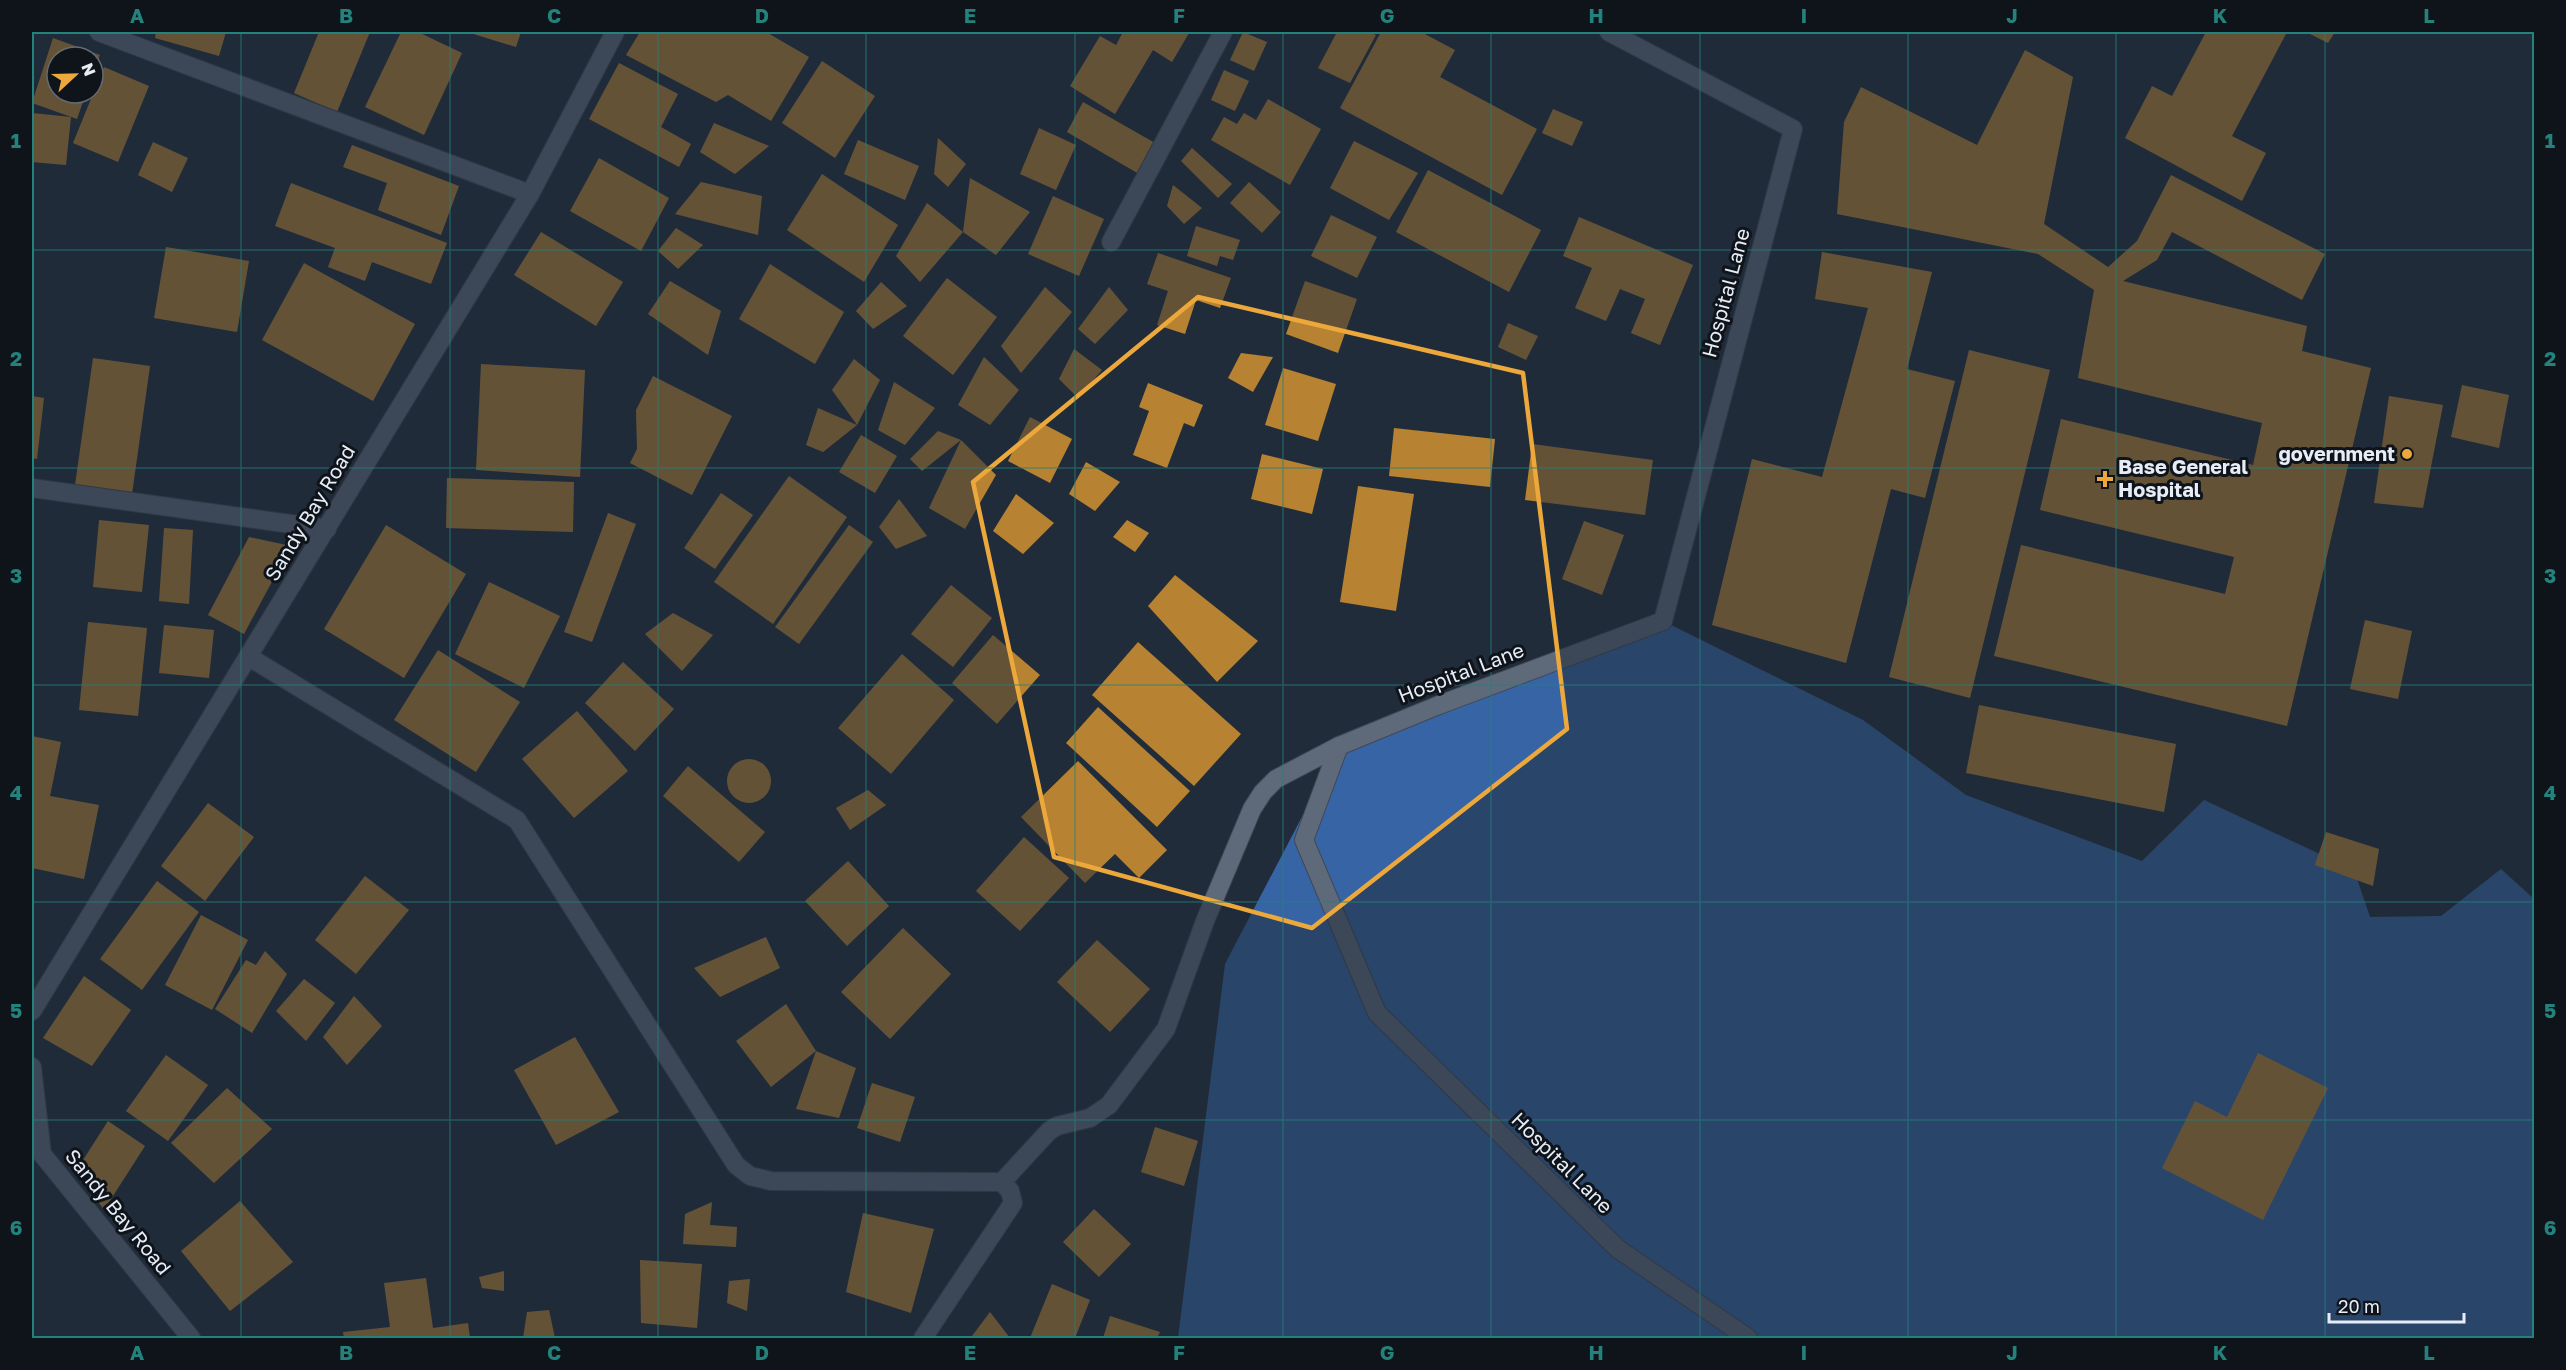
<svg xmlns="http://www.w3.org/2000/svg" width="2566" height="1370" viewBox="0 0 2566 1370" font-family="'Golos Text',sans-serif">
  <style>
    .forest { fill: #3664a4 }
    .building { fill: #b78232 }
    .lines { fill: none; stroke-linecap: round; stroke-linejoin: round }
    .minor-casing { stroke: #404854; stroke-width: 20 }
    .minor { stroke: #5e697a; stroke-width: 18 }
    .marked { fill: none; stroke: #eda83c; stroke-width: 4.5; stroke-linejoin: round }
    .grid { fill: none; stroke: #24827c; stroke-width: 1.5; stroke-opacity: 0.55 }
    .poi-dot { fill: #eda83c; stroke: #0f141a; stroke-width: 2 }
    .labels { text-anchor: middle; stroke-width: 6; stroke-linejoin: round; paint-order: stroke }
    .street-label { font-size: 20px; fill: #e6edf7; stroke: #0f141a }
    .poi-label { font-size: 20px; font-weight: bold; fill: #e6edf7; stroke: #0f141a; text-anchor: end }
    .neatline { fill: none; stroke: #24827c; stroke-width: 2 }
    .grid-label { font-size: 20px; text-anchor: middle; font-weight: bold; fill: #24827c }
  </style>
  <rect width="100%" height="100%" fill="#212c3a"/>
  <!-- forest -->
  <path class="forest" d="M 1663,621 L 1863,720 L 1966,795 L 2142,861 L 2204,800 L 2354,870 L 2370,917 L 2441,916 L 2501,869 L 2534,899 L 2534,1338 L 1178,1338 L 1225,964 L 1339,746 Z"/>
  <!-- building -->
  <g class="building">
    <path d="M 156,32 L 226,32 L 219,56 L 155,38 Z"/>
    <path d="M 319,32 L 370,32 L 337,112 L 294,93 Z"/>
    <path d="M 401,32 L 418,32 L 462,53 L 424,135 L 365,107 Z"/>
    <path d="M 467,32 L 521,32 L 516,47 Z"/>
    <path d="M 640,32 L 766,32 L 809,57 L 771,121 L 728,95 L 716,102 L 626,55 Z"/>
    <path d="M 1123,32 L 1189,33 L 1172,62 L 1153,50 L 1115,114 L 1070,86 L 1100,36 L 1116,45 Z"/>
    <path d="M 1243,32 L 1267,42 L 1254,71 L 1230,60 Z"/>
    <path d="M 1337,32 L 1368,32 L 1376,35 L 1350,83 L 1318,68 Z"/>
    <path d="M 1381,32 L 1421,32 L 1455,50 L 1440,77 L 1537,129 L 1502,195 L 1340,108 Z"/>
    <path d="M 2206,32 L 2287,32 L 2232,136 L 2266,153 L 2242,201 L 2125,138 L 2152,86 L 2172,96 Z"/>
    <path d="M 2306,32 L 2335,32 L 2328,43 Z"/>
    <path d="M 53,38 L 100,55 L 93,73 L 93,57 L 57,57 L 57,93 L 86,93 L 77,119 L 32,103 Z"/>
    <path d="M 2025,50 L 2073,77 L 2044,224 L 2108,267 L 2137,241 L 2171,175 L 2325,254 L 2302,300 L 2172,232 L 2157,260 L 2123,281 L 2307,326 L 2302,351 L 2371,368 L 2287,726 L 1994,656 L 2021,545 L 2225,594 L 2234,557 L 2040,510 L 2061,419 L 2253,465 L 2262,423 L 2078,378 L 2094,290 L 2038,254 L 1837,214 L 1844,122 L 1861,87 L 1977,145 Z"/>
    <path d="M 822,61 L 875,96 L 835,158 L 782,123 Z"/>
    <path d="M 619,63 L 678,94 L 661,127 L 691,144 L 679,167 L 589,119 Z"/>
    <path d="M 104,67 L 149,86 L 118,162 L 73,143 Z"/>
    <path d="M 1224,70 L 1249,81 L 1235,111 L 1211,100 Z"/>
    <path d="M 1268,99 L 1321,129 L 1290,185 L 1211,140 L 1224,117 L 1237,124 L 1244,113 L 1256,120 Z"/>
    <path d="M 1083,102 L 1155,143 L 1139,174 L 1067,132 Z"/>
    <path d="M 1553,109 L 1583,122 L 1572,146 L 1542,133 Z"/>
    <path d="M 32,113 L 71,117 L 66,165 L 32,162 Z"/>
    <path d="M 714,123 L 769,146 L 735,174 L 700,152 Z"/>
    <path d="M 1039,128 L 1076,145 L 1056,190 L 1020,174 Z"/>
    <path d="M 938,138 L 966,164 L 948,187 L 934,174 Z"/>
    <path d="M 858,140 L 919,166 L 905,200 L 844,174 Z"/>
    <path d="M 1354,141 L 1418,173 L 1389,220 L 1330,188 Z"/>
    <path d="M 153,142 L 188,158 L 172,192 L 138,175 Z"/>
    <path d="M 352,145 L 459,186 L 441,235 L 378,210 L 387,183 L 343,167 Z"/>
    <path d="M 1192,148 L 1232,184 L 1218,198 L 1181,161 Z"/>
    <path d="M 599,158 L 669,198 L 641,251 L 570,211 Z"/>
    <path d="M 1428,170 L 1541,230 L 1509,292 L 1396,232 Z"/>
    <path d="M 822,174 L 898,225 L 864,282 L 787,230 Z"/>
    <path d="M 970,178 L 1030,212 L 996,255 L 963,232 Z"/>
    <path d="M 701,182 L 762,196 L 758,235 L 675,214 Z"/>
    <path d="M 1249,182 L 1281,212 L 1262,233 L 1230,203 Z"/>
    <path d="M 291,183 L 447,243 L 431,284 L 372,262 L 365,281 L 328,267 L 335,248 L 275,226 Z"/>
    <path d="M 1173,185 L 1202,208 L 1184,224 L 1167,206 Z"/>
    <path d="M 1053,196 L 1104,219 L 1079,276 L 1028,254 Z"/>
    <path d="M 927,203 L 963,232 L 920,282 L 896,256 Z"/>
    <path d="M 1331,215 L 1377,237 L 1357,278 L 1311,256 Z"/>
    <path d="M 1579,217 L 1693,265 L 1660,345 L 1631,333 L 1645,299 L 1620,289 L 1606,321 L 1575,308 L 1592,268 L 1563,256 Z"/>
    <path d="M 1196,226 L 1240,240 L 1233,260 L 1220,256 L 1217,266 L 1187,256 Z"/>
    <path d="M 676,228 L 703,245 L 678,269 L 658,251 Z"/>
    <path d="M 541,232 L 623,282 L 596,326 L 514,275 Z"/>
    <path d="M 166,247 L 249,261 L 237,332 L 154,318 Z"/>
    <path d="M 1822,252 L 1932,272 L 1907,369 L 1955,381 L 1925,498 L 1891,489 L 1846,663 L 1712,625 L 1752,459 L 1822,477 L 1868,308 L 1815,299 Z"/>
    <path d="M 1158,253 L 1231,278 L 1220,308 L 1196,300 L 1185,334 L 1157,325 L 1168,291 L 1147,284 Z"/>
    <path d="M 304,263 L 415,324 L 373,401 L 262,340 Z"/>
    <path d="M 770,264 L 844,312 L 815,364 L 739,319 Z"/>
    <path d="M 947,278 L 997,317 L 953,375 L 903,336 Z"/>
    <path d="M 670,281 L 721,311 L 708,355 L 648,314 Z"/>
    <path d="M 1305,281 L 1357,299 L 1338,353 L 1286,334 Z"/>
    <path d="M 881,282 L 907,306 L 873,329 L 856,311 Z"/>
    <path d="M 1045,287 L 1072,312 L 1021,373 L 1001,346 Z"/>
    <path d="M 1109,287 L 1128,310 L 1095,344 L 1078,329 Z"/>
    <path d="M 1508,323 L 1538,336 L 1526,360 L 1498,347 Z"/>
    <path d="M 1074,349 L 1102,370 L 1078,398 L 1059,379 Z"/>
    <path d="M 1969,350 L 2050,370 L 1970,698 L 1889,677 Z"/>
    <path d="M 1241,353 L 1273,357 L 1253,392 L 1228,378 Z"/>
    <path d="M 984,357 L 1019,390 L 990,425 L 958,405 Z"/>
    <path d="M 93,358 L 150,366 L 132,494 L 75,485 Z"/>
    <path d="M 854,359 L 880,380 L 857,425 L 832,390 Z"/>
    <path d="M 481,364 L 585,370 L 580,477 L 476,470 Z"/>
    <path d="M 1283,368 L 1336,384 L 1318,441 L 1265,425 Z"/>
    <path d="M 653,376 L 732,416 L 692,495 L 630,463 L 637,449 L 636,410 Z"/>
    <path d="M 894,382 L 935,408 L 905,445 L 878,430 Z"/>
    <path d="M 1148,383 L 1203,405 L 1194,427 L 1184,423 L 1167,468 L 1133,455 L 1149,411 L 1139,407 Z"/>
    <path d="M 2462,385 L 2509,395 L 2499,448 L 2451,437 Z"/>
    <path d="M 32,396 L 44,398 L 37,459 L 32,458 Z"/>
    <path d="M 2389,396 L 2443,405 L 2423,508 L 2374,503 Z"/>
    <path d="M 818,408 L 857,425 L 823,452 L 806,445 Z"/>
    <path d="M 1030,417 L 1072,439 L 1050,483 L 1008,461 Z"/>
    <path d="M 1394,428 L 1495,439 L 1490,487 L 1389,476 Z"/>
    <path d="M 938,431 L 961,440 L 922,471 L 910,459 Z"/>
    <path d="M 861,435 L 897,456 L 875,493 L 839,472 Z"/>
    <path d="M 961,440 L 996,475 L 965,529 L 929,508 Z"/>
    <path d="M 1532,444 L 1653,460 L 1645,515 L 1525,500 Z"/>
    <path d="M 1262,454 L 1323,469 L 1312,514 L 1251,499 Z"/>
    <path d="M 1086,462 L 1120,482 L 1095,511 L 1069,494 Z"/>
    <path d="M 789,476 L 847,517 L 773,624 L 714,582 Z"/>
    <path d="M 447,478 L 574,482 L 573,532 L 446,528 Z"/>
    <path d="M 1358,486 L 1414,494 L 1396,611 L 1340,602 Z"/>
    <path d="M 721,493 L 753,515 L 715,569 L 684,548 Z"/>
    <path d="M 1016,494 L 1054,523 L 1023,554 L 993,531 Z"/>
    <path d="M 899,499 L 927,536 L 896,549 L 879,527 Z"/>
    <path d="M 608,513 L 636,524 L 592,642 L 564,632 Z"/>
    <path d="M 99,520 L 149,525 L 142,592 L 93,587 Z"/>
    <path d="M 1127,520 L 1149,533 L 1135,552 L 1113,537 Z"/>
    <path d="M 1584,521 L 1624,535 L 1602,595 L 1562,579 Z"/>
    <path d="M 386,525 L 466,574 L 404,678 L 324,629 Z"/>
    <path d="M 849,525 L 873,542 L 799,644 L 775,627 Z"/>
    <path d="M 164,528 L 193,530 L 189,604 L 159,601 Z"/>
    <path d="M 249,537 L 291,546 L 244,634 L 208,615 Z"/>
    <path d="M 1175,575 L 1258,641 L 1217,682 L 1148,606 Z"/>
    <path d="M 489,582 L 560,616 L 524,688 L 455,654 Z"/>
    <path d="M 951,585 L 992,618 L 953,667 L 911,634 Z"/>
    <path d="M 673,613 L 713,635 L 682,671 L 645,634 Z"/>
    <path d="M 2365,620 L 2412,631 L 2398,699 L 2350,689 Z"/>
    <path d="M 88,622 L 147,628 L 138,716 L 79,710 Z"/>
    <path d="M 164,625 L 214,630 L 209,678 L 159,673 Z"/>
    <path d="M 993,635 L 1040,675 L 997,724 L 952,683 Z"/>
    <path d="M 1138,642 L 1241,734 L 1194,786 L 1092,695 Z"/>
    <path d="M 438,650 L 520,702 L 476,772 L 394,720 Z"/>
    <path d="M 902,654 L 954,700 L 891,774 L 838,728 Z"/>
    <path d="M 623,662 L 674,709 L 635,751 L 585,703 Z"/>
    <path d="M 1979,705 L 2176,744 L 2164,812 L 1966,773 Z"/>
    <path d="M 1098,707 L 1190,791 L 1157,827 L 1066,743 Z"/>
    <path d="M 577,711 L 628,771 L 574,818 L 522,759 Z"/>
    <path d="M 32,736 L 61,742 L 50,796 L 99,805 L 84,879 L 32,868 Z"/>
    <circle cx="749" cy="781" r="22"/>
    <path d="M 1078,761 L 1167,850 L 1139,878 L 1115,854 L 1085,883 L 1021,817 Z"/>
    <path d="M 688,766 L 765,832 L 739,862 L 663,796 Z"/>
    <path d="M 868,790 L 886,805 L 850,830 L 836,808 Z"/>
    <path d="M 208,803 L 254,837 L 205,901 L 161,866 Z"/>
    <path d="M 2326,832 L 2379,849 L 2373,886 L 2315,865 Z"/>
    <path d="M 1024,837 L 1069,878 L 1020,931 L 976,891 Z"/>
    <path d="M 848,861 L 889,906 L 847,946 L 805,901 Z"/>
    <path d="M 365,876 L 409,910 L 356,974 L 315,940 Z"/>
    <path d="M 157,881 L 199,912 L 142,990 L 100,959 Z"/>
    <path d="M 201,915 L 248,940 L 212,1010 L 165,985 Z"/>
    <path d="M 903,928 L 951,974 L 890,1039 L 841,992 Z"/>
    <path d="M 766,937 L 780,968 L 720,997 L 694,968 Z"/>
    <path d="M 1097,940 L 1150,989 L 1110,1032 L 1057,982 Z"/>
    <path d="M 265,951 L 287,974 L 252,1033 L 215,1009 L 246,960 L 256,965 Z"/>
    <path d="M 84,976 L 131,1010 L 92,1066 L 43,1038 Z"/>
    <path d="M 304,979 L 335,1003 L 306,1041 L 276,1011 Z"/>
    <path d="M 354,996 L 382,1026 L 347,1065 L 323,1037 Z"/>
    <path d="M 786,1004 L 816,1051 L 771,1087 L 736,1041 Z"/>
    <path d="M 575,1037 L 619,1112 L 556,1145 L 514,1070 Z"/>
    <path d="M 816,1051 L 856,1068 L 839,1118 L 796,1109 Z"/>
    <path d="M 2258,1053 L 2328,1088 L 2263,1220 L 2162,1168 L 2195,1101 L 2227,1117 Z"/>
    <path d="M 166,1055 L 208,1085 L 168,1141 L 126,1111 Z"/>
    <path d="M 872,1083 L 915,1097 L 900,1142 L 857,1128 Z"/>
    <path d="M 227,1088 L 272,1129 L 214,1183 L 171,1143 Z"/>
    <path d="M 108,1121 L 145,1146 L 104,1210 L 76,1171 Z"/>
    <path d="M 1155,1127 L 1198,1141 L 1184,1186 L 1141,1172 Z"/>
    <path d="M 240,1201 L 293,1262 L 230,1311 L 181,1251 Z"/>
    <path d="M 712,1202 L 710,1225 L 737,1227 L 736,1247 L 683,1244 L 685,1214 Z"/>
    <path d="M 1094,1209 L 1131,1244 L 1099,1277 L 1063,1242 Z"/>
    <path d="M 863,1213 L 934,1229 L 911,1313 L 846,1292 Z"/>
    <path d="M 640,1260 L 702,1264 L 697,1328 L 641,1323 Z"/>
    <path d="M 504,1271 L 504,1291 L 482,1288 L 479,1277 Z"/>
    <path d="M 426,1278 L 433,1328 L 468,1323 L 470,1338 L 344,1338 L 343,1332 L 390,1327 L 384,1283 Z"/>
    <path d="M 750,1279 L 747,1311 L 727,1303 L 729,1281 Z"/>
    <path d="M 1052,1284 L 1090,1300 L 1075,1338 L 1030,1338 Z"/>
    <path d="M 549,1310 L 555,1338 L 523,1338 L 527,1312 Z"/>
    <path d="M 990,1312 L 1010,1338 L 977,1338 L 972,1336 Z"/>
    <path d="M 1110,1316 L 1160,1332 L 1157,1338 L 1103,1338 Z"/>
  </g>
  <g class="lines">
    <defs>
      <g id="minor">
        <path d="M 99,32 L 530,194"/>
        <path d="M 1609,32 L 1793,129 L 1663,621 L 1439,705 L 1339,746 L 1304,840 L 1377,1013 L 1618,1249 L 1748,1338"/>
        <path d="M 1111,242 L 1223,32"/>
        <path d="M 32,488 L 327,529"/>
        <path d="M 249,657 L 517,820 L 736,1165 L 750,1176 L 771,1181 L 1002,1182 L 1010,1191 L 1013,1203 L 923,1338"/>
        <path d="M 32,1011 L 530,194 L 615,32"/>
        <path d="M 32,1067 L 42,1154 L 191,1338"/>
        <path d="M 1002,1182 L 1049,1131 L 1057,1126 L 1090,1118 L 1109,1105 L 1166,1029 L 1205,921 L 1252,809 L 1263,792 L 1276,779 L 1339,746"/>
      </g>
    </defs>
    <!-- minor casing -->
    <use href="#minor" class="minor-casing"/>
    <!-- minor -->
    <use href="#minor" class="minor"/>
  </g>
  <!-- marked area -->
  <path d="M0 0H2566V1370H0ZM 1198,297 L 1523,373 L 1567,729 L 1312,928 L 1054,857 L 973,482 Z" fill="#212c3a" fill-opacity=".55" fill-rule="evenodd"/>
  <path class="marked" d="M 1198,297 L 1523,373 L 1567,729 L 1312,928 L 1054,857 L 973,482 Z"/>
  <!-- grid -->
  <path class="grid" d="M 241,32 L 241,1338M 450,32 L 450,1338M 658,32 L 658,1338M 866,32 L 866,1338M 1075,32 L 1075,1338M 1283,32 L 1283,1338M 1491,32 L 1491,1338M 1700,32 L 1700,1338M 1908,32 L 1908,1338M 2116,32 L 2116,1338M 2325,32 L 2325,1338M 32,250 L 2534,250M 32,468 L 2534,468M 32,685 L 2534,685M 32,902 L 2534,902M 32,1120 L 2534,1120"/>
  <!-- markers -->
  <g class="poi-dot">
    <circle cx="2407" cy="454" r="6"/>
    <path d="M2102 470h6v6h6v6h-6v6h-6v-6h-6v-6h6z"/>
  </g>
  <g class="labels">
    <!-- street labels -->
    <g class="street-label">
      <text transform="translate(1726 293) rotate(-75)" y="7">Hospital Lane</text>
      <text transform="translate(310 513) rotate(-59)" y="7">Sandy Bay Road</text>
      <text transform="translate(1461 673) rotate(-21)" y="7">Hospital Lane</text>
      <text transform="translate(1562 1163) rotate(45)" y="7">Hospital Lane</text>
      <text transform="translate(118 1212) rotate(51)" y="7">Sandy Bay Road</text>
    </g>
    <!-- poi labels -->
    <g class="poi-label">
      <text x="2395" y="461">government</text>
      <text x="2118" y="474" text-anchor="start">Base General<tspan x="2118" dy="23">Hospital</tspan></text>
    </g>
  </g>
  <!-- border -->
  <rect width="2566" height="1370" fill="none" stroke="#0f141a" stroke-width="66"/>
  <!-- north arrow -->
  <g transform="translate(75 75) rotate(68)"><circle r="28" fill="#0f141a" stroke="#656b72" stroke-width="1.5"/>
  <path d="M0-4.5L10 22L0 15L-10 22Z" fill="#eda83c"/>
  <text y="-9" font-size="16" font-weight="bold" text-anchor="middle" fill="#e6edf7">N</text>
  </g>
  <!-- scale -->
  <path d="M2329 1313v9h135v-9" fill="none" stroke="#e6edf7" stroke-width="3"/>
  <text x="2338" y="1313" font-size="18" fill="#e6edf7" stroke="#0f141a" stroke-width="4.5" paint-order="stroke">20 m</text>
  <rect x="33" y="33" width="2500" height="1304" class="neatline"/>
  <g class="grid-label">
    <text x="137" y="23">A</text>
    <text x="346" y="23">B</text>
    <text x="554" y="23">C</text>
    <text x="762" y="23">D</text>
    <text x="970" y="23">E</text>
    <text x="1179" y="23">F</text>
    <text x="1387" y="23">G</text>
    <text x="1596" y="23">H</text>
    <text x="1804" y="23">I</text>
    <text x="2012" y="23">J</text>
    <text x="2220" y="23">K</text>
    <text x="2429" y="23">L</text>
    <text x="16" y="148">1</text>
    <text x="2550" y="148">1</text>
    <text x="16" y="366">2</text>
    <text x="2550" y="366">2</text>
    <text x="16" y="583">3</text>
    <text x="2550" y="583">3</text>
    <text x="16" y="800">4</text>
    <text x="2550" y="800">4</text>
    <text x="16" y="1018">5</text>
    <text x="2550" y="1018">5</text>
    <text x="16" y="1235">6</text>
    <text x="2550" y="1235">6</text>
    <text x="137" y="1360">A</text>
    <text x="346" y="1360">B</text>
    <text x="554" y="1360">C</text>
    <text x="762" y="1360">D</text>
    <text x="970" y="1360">E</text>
    <text x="1179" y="1360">F</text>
    <text x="1387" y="1360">G</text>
    <text x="1596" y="1360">H</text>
    <text x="1804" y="1360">I</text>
    <text x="2012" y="1360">J</text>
    <text x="2220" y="1360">K</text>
    <text x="2429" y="1360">L</text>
  </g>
</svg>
